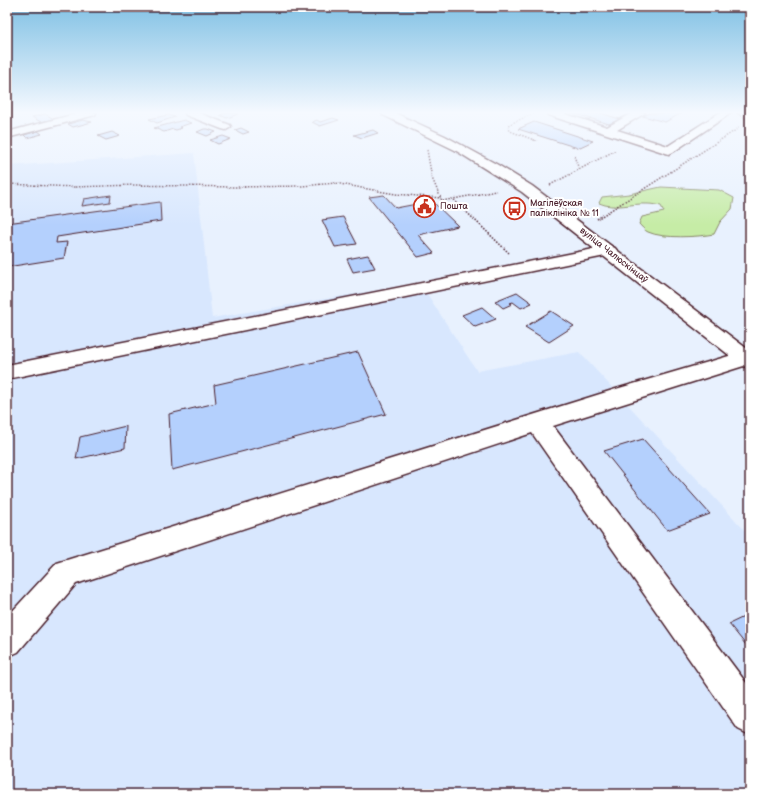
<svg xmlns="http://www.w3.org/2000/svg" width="757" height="801" viewBox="0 0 757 801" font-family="'Balsamiq Sans',sans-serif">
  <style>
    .built { fill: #d8e7fe }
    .green { fill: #c6eca6; stroke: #888668 }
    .building { fill: #b4d0fd; stroke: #4a1f2b }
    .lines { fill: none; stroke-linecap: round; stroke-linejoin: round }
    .minor-casing { stroke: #4a1f2b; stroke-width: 3 }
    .major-casing { stroke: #4a1f2b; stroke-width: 3 }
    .path { stroke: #4a1f2b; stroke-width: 1.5; stroke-dasharray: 1.5 1.5; stroke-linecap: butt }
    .minor { fill: #fff; fill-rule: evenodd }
    .major { fill: #fff; fill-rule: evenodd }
    .labels { text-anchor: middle; stroke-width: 4; stroke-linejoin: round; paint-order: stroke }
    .far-poi-label { font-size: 9px; fill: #4a1f2b; stroke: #fff; text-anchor: start }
    .far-street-label { font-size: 9px; fill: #4a1f2b; stroke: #fff }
  </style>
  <rect width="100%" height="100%" fill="#e8f1fe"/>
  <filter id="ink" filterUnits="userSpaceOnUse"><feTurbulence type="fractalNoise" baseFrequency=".025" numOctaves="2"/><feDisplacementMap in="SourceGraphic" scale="8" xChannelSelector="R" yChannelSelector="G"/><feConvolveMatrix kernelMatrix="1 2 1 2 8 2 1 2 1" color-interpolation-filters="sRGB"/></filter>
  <g filter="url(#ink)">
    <!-- built -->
    <path class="built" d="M 194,153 L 212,318 L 420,283 L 477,371 L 579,352 L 750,536 L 750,794 L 7,794 L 7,166 Z"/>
    <!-- green -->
    <path class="green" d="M 661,187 L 719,190 L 734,198 L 732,209 L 720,222 L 714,234 C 698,237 663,239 648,232 C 645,231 641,226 639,224 L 642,217 L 664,212 L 661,206 C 656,205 652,204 648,204 C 631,203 615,210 599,203 L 602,197 L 629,194 Z"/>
    <!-- building -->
    <g class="building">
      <path d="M 227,113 L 235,113 L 238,114 L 227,118 L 220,115 Z"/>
      <path d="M 572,113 L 600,113 L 620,119 L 609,124 Z"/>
      <path d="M 650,113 L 682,113 L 665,122 L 643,116 Z"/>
      <path d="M 45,114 L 54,119 L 41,122 L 32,117 Z"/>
      <path d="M 168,115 L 175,117 L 157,123 L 149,119 Z"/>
      <path d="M 333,118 L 339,120 L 320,126 L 312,122 L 317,120 L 320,122 Z"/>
      <path d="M 83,120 L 92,122 L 73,127 L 68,124 Z"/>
      <path d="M 184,120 L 191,123 L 179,127 L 182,128 L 176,130 L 173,129 L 164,132 L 154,128 Z"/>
      <path d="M 534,122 L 593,141 L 578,148 L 518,129 Z"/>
      <path d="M 241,128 L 249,132 L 243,134 L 235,130 Z"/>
      <path d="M 204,129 L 208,129 L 216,132 L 207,136 L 197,132 Z"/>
      <path d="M 373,130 L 378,133 L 362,138 L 354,135 Z"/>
      <path d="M 38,131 L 42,134 L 27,138 L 24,135 Z"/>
      <path d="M 112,132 L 120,136 L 106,140 L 98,136 Z"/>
      <path d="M 223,136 L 231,139 L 218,144 L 210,140 Z"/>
      <path d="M 111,195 L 110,202 L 82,206 L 84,199 Z"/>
      <path d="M 384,195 L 396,208 L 432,201 L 458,226 L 418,235 L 434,253 L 418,257 L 369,197 Z"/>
      <path d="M 160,202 L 161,221 L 57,237 L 56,243 L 67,242 L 64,258 L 7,267 L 7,223 Z"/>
      <path d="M 343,217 L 357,244 L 335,247 L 322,220 Z"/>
      <path d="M 368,255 L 375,268 L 353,272 L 347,259 Z"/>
      <path d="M 517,292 L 532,303 L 521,308 L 513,302 L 510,303 L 512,304 L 503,308 L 495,301 Z"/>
      <path d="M 482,307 L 496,319 L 475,327 L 462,315 Z"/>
      <path d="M 551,311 L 574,326 L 549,342 L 525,327 Z"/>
      <path d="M 358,352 L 386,414 L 172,470 L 169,414 L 216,403 L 214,385 Z"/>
      <path d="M 126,426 L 125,448 L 76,459 L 80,437 Z"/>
      <path d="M 643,439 L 710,514 L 667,530 L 604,451 Z"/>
      <path d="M 750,614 L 750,650 L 729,624 Z"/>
    </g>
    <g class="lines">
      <defs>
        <g id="minor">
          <path d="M 79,113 L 96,113 L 95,115 L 7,138 L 7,132 Z"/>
          <path d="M 185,113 L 199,113 L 230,125 L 231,127 L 226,130 L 222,129 L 186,115 Z"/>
          <path d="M 547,113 L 562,113 L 607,127 L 632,113 L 645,113 L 617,130 L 668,146 L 719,113 L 731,113 L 673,152 L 669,154 L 548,115 Z"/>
          <path d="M 609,246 L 615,248 L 617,251 L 615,254 L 7,379 L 7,365 Z"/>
          <path d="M 746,351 L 750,352 L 750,364 L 553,426 L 750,688 L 750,735 L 738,729 L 532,433 L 76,584 L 18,652 L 7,657 L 7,617 L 57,563 L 616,389 Z"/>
        </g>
        <g id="major">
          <path d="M 382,113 L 395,113 L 445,136 L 498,165 L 532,186 L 750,351 L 750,368 L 743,366 L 522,192 L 455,150 L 383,115 Z"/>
          <path d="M 738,113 L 750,113 L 750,120 Z"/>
        </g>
      </defs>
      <!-- minor casing -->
      <use href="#minor" class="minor-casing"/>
      <!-- major casing -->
      <use href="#major" class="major-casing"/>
      <!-- path -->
      <g class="path">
        <path d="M 534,113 L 508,125 L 510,131 L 537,141"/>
        <path d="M 427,150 L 432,178 L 442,201 L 496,191"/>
        <path d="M 574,156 L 579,169"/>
        <path d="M 7,184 L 75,187 L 134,185 L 231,187 L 302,186 L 335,183 L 395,194 L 441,198"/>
        <path d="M 550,185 L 616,150"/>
        <path d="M 454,200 L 509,253"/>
        <path d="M 597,219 L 739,128"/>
      </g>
      <!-- minor -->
      <use href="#minor" class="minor"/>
      <!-- major -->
      <use href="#major" class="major"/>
    </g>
  </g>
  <!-- sky -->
  <linearGradient id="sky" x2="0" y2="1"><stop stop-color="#7fc0e4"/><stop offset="0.5" stop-color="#f5f9ff"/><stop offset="1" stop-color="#f5f9ff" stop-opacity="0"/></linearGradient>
  <rect width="757" height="225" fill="url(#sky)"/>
  <!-- icons -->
  <defs>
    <symbol id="civic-ring" viewBox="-11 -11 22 22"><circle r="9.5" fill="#fff" stroke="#c8321e" stroke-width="1.5"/><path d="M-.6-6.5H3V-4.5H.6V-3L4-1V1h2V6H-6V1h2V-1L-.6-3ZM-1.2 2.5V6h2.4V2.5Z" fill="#c8321e"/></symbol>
    <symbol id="bus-ring" viewBox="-11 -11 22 22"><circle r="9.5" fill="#fff" stroke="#c8321e" stroke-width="1.5"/><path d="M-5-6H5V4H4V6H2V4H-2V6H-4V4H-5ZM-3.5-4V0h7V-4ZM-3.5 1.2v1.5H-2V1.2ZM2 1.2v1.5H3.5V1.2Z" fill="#c8321e"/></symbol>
  </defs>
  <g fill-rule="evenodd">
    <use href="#civic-ring" x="412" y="194" width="25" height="25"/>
    <use href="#bus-ring" x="502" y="196" width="25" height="25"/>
  </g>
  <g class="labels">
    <!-- far-poi labels -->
    <g class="far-poi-label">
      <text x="530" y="206">Магілёўская<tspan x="530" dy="10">паліклініка № 11</tspan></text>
      <text x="440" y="209">Пошта</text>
    </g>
    <!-- far-street labels -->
    <g class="far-street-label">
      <text transform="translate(614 255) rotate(38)" y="3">вуліца Чалюскінцаў</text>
    </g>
  </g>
  <!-- margin -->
  <rect width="757" height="801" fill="none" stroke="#fff" stroke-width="24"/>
  <rect x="12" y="12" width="733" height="777" fill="none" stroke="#4a1f2b" stroke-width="1.5" filter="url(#ink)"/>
</svg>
